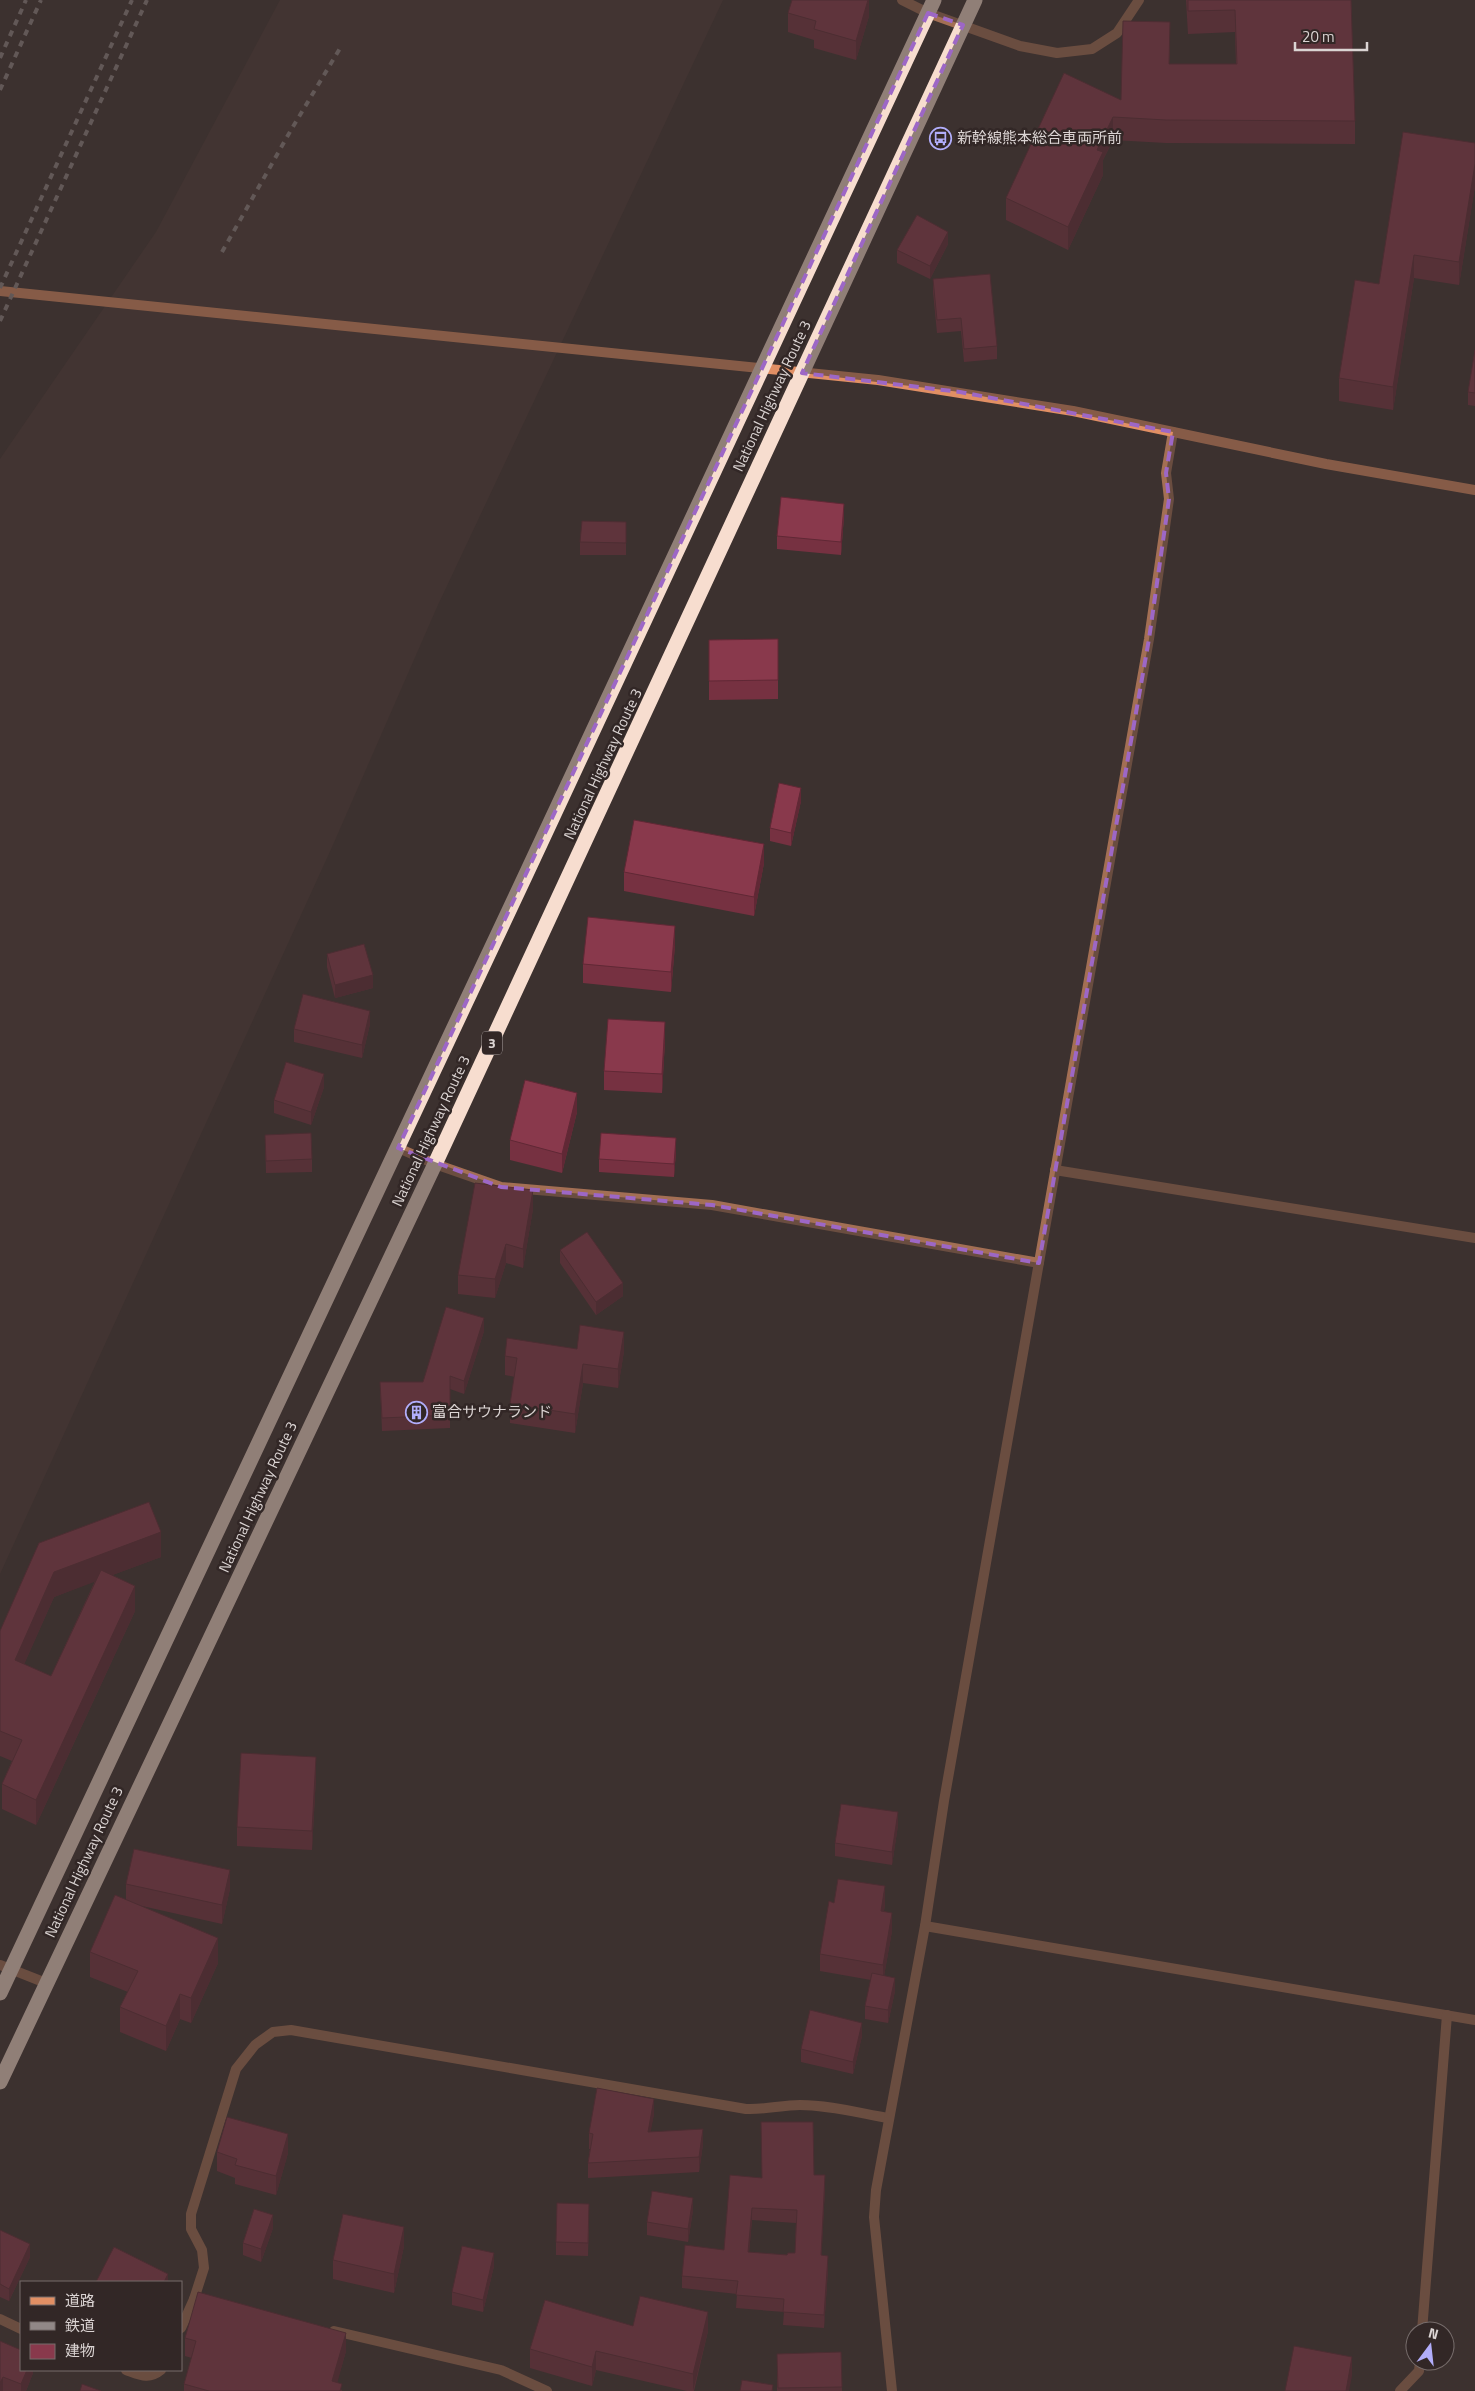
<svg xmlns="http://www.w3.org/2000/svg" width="1475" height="2391" viewBox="0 0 1475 2391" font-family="'Titillium Web','Noto Sans JP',sans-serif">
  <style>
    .built { fill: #4a3835 }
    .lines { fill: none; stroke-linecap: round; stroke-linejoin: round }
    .street { stroke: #a36f54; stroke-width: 10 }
    .secondary { stroke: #e18f64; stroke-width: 10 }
    .highway { stroke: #f7ddcf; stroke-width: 15 }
    .rail { stroke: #918887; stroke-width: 4; stroke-dasharray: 6 6; stroke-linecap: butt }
    .wall { fill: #763141; fill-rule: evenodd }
    .shaded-wall { fill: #602835 }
    .building { fill: #89394c; stroke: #602835; fill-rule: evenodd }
    .marked { fill: none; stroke: #9d67c6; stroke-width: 4; stroke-dasharray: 10 6; stroke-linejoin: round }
    .labels { text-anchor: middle; stroke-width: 5; stroke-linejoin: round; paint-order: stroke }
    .shield { fill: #322726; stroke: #a8a09f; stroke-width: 1 }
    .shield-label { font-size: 14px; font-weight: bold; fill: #dbd4d3 }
    .poi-label { font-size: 15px; fill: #dbd4d3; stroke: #322726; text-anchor: start }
    .street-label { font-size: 15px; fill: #dbd4d3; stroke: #322726 }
  </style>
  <rect width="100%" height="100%" fill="#3c312f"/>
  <!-- built -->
  <path class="built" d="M 280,0 L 723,0 L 437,607 L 332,847 L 0,1574 L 0,459 L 156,232 Z"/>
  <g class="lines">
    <!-- street -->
    <g class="street">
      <path d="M 902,0 L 928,13 L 1020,46 L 1057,53 L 1092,49 L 1117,33 L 1139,0"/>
      <path d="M 398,1148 L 435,1164 L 501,1187 L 712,1205 L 1039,1263"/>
      <path d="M 1055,1170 L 1475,1238"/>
      <path d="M 925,1926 L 1475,2020"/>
      <path d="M 0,1965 L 46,1983"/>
      <path d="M 194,2299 L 204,2268 L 202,2250 L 191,2229 L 191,2214 L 236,2069 L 255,2045 L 273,2032 L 291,2030 L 746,2109 C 764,2110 782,2105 800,2105 C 829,2105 859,2113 888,2118"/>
      <path d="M 0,2319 L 21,2329"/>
      <path d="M 181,2328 L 194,2299 L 201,2300"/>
      <path d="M 334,2331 L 501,2370 L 547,2391"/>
      <path d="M 1422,2331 L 1447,2015"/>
      <path d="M 126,2370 C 140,2375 149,2380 161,2370"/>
      <path d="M 892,2391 L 874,2217 L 876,2190 L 925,1926 L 944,1801 L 1149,639 L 1169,499 L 1166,473 L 1173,432"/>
      <path d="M 1400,2391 L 1419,2371 L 1420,2361"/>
    </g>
    <!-- secondary -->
    <path class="secondary" d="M 0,291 L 878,380 L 1073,411 L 1326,464 L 1475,490"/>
    <!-- highway -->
    <g class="highway">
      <path d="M 0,1993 L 528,870 L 934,0"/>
      <path d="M 0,2082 L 435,1164 L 975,0"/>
    </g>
    <!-- rail -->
    <g class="rail">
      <path d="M 0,58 L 26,0"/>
      <path d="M 0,90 L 41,0"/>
      <path d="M 222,252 L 291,130 L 342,45"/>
      <path d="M 0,288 L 132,0"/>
      <path d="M 0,321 L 147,0"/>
    </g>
  </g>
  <!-- wall -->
  <g class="wall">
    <path d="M 869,0 L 869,16 L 856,60 L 814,48 L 814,40 L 788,32 L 788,13 Z"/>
    <path d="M 1186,0 L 1351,0 L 1355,121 L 1355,144 L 1166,143 L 1113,140 L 1103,160 L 1103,175 L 1068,250 L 1006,220 L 1006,198 L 1121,100 L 1170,45 L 1169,64 L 1236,64 L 1235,32 L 1188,34 Z"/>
    <path d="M 1475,143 L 1475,186 L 1459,285 L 1414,278 L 1393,410 L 1339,401 L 1339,378 Z"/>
    <path d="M 948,244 L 930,279 L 897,263 L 897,250 Z"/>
    <path d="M 933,279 L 997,346 L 997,359 L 964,362 L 961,331 L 937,333 L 933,292 Z"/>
    <path d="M 1475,350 L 1475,406 L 1468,405 L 1468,392 Z"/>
    <path d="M 844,516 L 841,555 L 777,549 L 777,536 Z"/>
    <path d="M 626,522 L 626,555 L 580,555 L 580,542 Z"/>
    <path d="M 778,639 L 778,699 L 709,700 L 709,640 Z"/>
    <path d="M 801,801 L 791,846 L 770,841 L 770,828 Z"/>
    <path d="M 764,863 L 754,916 L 624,891 L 624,872 Z"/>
    <path d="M 675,945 L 671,992 L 583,983 L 583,964 Z"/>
    <path d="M 327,954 L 373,988 L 335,998 L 327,967 Z"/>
    <path d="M 370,1024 L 362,1058 L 294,1042 L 294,1029 Z"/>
    <path d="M 665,1041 L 662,1093 L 604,1090 L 604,1071 Z"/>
    <path d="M 324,1087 L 311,1125 L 274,1113 L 274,1100 Z"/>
    <path d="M 577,1112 L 562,1173 L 510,1160 L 510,1140 Z"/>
    <path d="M 265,1135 L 312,1159 L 312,1172 L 266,1173 Z"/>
    <path d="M 676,1151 L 674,1177 L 599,1172 L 599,1159 Z"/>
    <path d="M 533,1209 L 523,1268 L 506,1263 L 495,1298 L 458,1294 L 458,1275 Z"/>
    <path d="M 560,1250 L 623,1296 L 596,1315 L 560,1263 Z"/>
    <path d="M 484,1331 L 464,1394 L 450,1389 L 450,1428 L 382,1431 L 380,1382 L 423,1382 Z"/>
    <path d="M 577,1349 L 624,1351 L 618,1388 L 583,1383 L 575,1433 L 510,1423 L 510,1404 L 515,1377 L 505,1375 L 505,1356 Z"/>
    <path d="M 39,1543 L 161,1557 L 112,1575 L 135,1611 L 36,1825 L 2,1809 L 2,1784 L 12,1761 L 0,1756 L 0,1631 ZM 95,1581 L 51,1676 L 24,1664 L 54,1597 Z"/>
    <path d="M 316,1776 L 312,1850 L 237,1846 L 237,1827 Z"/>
    <path d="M 898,1825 L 892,1865 L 835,1856 L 835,1843 Z"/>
    <path d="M 126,1884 L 230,1889 L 222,1924 L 142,1906 L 218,1963 L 191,2023 L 180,2019 L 166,2051 L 120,2032 L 120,2007 L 128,1992 L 90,1977 L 90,1952 L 126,1900 Z"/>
    <path d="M 834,1903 L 885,1904 L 884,1911 L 892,1931 L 884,1976 L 895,1991 L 888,2023 L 865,2019 L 865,2006 L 871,1980 L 820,1971 L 820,1954 Z"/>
    <path d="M 862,2036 L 853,2074 L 801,2062 L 801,2049 Z"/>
    <path d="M 654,2114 L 650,2132 L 703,2144 L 699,2172 L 588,2178 L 588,2163 L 590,2149 L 589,2149 L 589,2133 Z"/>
    <path d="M 217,2152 L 288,2153 L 276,2195 L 235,2184 L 235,2178 L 217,2171 Z"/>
    <path d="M 814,2175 L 825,2188 L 821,2255 L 828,2269 L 824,2328 L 783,2325 L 784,2312 L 736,2308 L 737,2294 L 682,2288 L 682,2276 L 724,2250 L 762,2178 ZM 752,2220 L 796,2223 L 795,2253 L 787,2255 L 749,2252 Z"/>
    <path d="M 693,2210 L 688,2242 L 647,2235 L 647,2222 Z"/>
    <path d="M 589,2217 L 588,2256 L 556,2255 L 556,2242 Z"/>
    <path d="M 273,2228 L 261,2262 L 243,2255 L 243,2243 Z"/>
    <path d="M 0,2230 L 30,2257 L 9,2301 L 0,2297 Z"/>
    <path d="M 404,2246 L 394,2293 L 333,2279 L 333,2260 Z"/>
    <path d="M 494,2266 L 483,2312 L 452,2305 L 452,2292 Z"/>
    <path d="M 633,2326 L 708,2331 L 694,2391 L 687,2391 L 596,2370 L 592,2386 L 530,2368 L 530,2349 Z"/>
    <path d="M 185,2338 L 346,2351 L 337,2382 L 342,2391 L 184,2391 L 184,2384 L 192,2358 L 185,2356 Z"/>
    <path d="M 0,2341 L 33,2370 L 33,2373 L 26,2391 L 0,2391 Z"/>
    <path d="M 841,2352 L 842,2391 L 777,2391 L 777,2354 Z"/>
  </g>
  <!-- shaded-wall -->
  <g class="shaded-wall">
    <path d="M 868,0 L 869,0 L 869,16 L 856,60 L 856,41 Z"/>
    <path d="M 1113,117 L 1113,140 L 1103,160 L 1103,175 L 1068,250 L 1068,227 L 1097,150 Z"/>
    <path d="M 1475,164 L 1475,186 L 1459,285 L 1459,262 Z"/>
    <path d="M 948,232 L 948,244 L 930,279 L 930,266 Z"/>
    <path d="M 1414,255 L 1414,278 L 1393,410 L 1393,387 Z"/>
    <path d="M 844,504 L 844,516 L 841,555 L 841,542 Z"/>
    <path d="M 801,788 L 801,801 L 791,846 L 791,833 Z"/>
    <path d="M 764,844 L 764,863 L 754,916 L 754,897 Z"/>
    <path d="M 675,926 L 675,945 L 671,992 L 671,972 Z"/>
    <path d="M 373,975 L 373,988 L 335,998 L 335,985 Z"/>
    <path d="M 370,1011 L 370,1024 L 362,1058 L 362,1045 Z"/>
    <path d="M 665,1022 L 665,1041 L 662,1093 L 662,1074 Z"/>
    <path d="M 324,1074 L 324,1087 L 311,1125 L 311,1112 Z"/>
    <path d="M 577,1093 L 577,1112 L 562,1173 L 562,1154 Z"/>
    <path d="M 676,1138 L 676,1151 L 674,1177 L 674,1164 Z"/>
    <path d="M 533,1190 L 533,1209 L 523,1268 L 523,1249 Z"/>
    <path d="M 506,1244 L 506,1263 L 495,1298 L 495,1279 Z"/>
    <path d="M 623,1283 L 623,1296 L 596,1315 L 596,1302 Z"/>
    <path d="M 484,1318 L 484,1331 L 464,1394 L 464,1381 Z"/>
    <path d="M 624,1332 L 624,1351 L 618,1388 L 618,1369 Z"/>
    <path d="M 583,1364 L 583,1383 L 575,1433 L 575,1414 Z"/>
    <path d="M 161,1532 L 161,1557 L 54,1597 L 15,1685 L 15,1660 L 54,1572 Z"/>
    <path d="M 135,1586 L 135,1611 L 36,1825 L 36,1800 Z"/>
    <path d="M 316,1757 L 316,1776 L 312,1850 L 312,1831 Z"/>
    <path d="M 898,1812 L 898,1825 L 892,1865 L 892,1852 Z"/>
    <path d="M 230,1870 L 230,1889 L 222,1924 L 222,1905 Z"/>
    <path d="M 885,1886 L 885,1904 L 881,1928 L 881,1911 Z"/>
    <path d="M 892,1913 L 892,1931 L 883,1982 L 883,1965 Z"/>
    <path d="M 218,1938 L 218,1963 L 191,2023 L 191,1998 Z"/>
    <path d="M 895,1978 L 895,1991 L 888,2023 L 888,2010 Z"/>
    <path d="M 180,1994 L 180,2019 L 166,2051 L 166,2026 Z"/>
    <path d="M 862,2023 L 862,2036 L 853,2074 L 853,2062 Z"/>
    <path d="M 654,2099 L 654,2114 L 648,2147 L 648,2132 Z"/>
    <path d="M 703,2129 L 703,2144 L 699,2172 L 699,2157 Z"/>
    <path d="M 288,2134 L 288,2153 L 276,2195 L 276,2176 Z"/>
    <path d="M 825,2175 L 825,2188 L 821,2268 L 821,2255 Z"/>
    <path d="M 693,2198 L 693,2210 L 688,2242 L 688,2229 Z"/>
    <path d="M 752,2208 L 752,2220 L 748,2265 L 748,2252 Z"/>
    <path d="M 273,2215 L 273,2228 L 261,2262 L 261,2249 Z"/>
    <path d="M 404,2227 L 404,2246 L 394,2293 L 394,2274 Z"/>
    <path d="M 30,2244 L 30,2257 L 9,2301 L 9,2289 Z"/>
    <path d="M 494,2253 L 494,2266 L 483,2312 L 483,2300 Z"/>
    <path d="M 828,2256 L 828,2269 L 824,2328 L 824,2315 Z"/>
    <path d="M 168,2274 L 168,2282 L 164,2282 Z"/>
    <path d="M 708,2312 L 708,2331 L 693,2391 L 693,2374 Z"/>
    <path d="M 346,2333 L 346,2351 L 335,2391 L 332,2381 Z"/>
    <path d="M 596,2351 L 596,2370 L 592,2386 L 592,2367 Z"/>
    <path d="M 1352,2357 L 1352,2376 L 1349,2391 L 1346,2391 Z"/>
    <path d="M 27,2370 L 33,2370 L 33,2373 L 26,2391 L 21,2391 L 21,2384 Z"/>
    <path d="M 3,2377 L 3,2391 L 0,2391 L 0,2383 Z"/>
  </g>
  <!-- building -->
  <g class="building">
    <path d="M 792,0 L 868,0 L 856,41 L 814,29 L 816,21 L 788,13 Z"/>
    <path d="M 1188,0 L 1351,0 L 1355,121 L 1166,120 L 1113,117 L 1097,150 L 1103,152 L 1068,227 L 1006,198 L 1064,73 L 1121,100 L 1123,21 L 1170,22 L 1169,64 L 1237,64 L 1235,10 L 1188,11 Z"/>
    <path d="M 1403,132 L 1475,143 L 1475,164 L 1459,262 L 1414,255 L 1393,387 L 1339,378 L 1355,280 L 1379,284 Z"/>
    <path d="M 917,215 L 948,232 L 930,266 L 897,250 Z"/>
    <path d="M 990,274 L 997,346 L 964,349 L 961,318 L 937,320 L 933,279 Z"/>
    <path d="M 1475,350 L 1475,393 L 1468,392 Z"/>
    <path d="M 781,497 L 844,504 L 841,542 L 777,536 Z"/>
    <path d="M 582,521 L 626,522 L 626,543 L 580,542 Z"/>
    <path d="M 778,639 L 778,680 L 709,681 L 709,640 Z"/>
    <path d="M 779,783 L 801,788 L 791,833 L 770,828 Z"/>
    <path d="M 634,820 L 764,844 L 754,897 L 624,872 Z"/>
    <path d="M 588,917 L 675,926 L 671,972 L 583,964 Z"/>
    <path d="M 364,944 L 373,975 L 335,985 L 327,954 Z"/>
    <path d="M 303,994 L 370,1011 L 362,1045 L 294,1029 Z"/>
    <path d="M 608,1019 L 665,1022 L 662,1074 L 604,1071 Z"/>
    <path d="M 286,1062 L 324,1074 L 311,1112 L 274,1100 Z"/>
    <path d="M 525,1080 L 577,1093 L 562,1154 L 510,1140 Z"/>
    <path d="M 311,1133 L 312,1159 L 266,1161 L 265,1135 Z"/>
    <path d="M 601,1133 L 676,1138 L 674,1164 L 599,1159 Z"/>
    <path d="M 475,1183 L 533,1190 L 523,1249 L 506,1244 L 495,1279 L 458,1275 Z"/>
    <path d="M 587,1232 L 623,1283 L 596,1302 L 560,1250 Z"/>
    <path d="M 446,1307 L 484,1318 L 464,1381 L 450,1376 L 450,1415 L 382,1418 L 380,1382 L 423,1382 Z"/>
    <path d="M 580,1325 L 624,1332 L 618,1369 L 583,1364 L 575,1414 L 510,1404 L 517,1358 L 505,1356 L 507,1338 L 577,1349 Z"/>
    <path d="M 149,1502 L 161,1532 L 54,1572 L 15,1660 L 51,1676 L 101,1570 L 135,1586 L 36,1800 L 2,1784 L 22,1740 L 0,1731 L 0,1631 L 39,1543 Z"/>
    <path d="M 241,1753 L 316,1757 L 312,1831 L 237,1827 Z"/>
    <path d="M 841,1804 L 898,1812 L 892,1852 L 835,1843 Z"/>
    <path d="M 134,1849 L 230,1870 L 222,1905 L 126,1884 Z"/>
    <path d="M 838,1879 L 885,1886 L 881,1911 L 892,1913 L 883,1965 L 820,1954 L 829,1901 L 834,1903 Z"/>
    <path d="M 115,1895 L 218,1938 L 191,1998 L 180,1994 L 166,2026 L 120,2007 L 138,1971 L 90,1952 Z"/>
    <path d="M 872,1973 L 895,1978 L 888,2010 L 865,2006 Z"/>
    <path d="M 810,2010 L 862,2023 L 853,2062 L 801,2049 Z"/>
    <path d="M 597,2088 L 654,2099 L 648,2132 L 703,2129 L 699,2157 L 588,2163 L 593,2134 L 589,2133 Z"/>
    <path d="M 227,2117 L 288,2134 L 276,2176 L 235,2165 L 237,2159 L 217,2152 Z"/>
    <path d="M 761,2122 L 813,2122 L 814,2175 L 825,2175 L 821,2255 L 828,2256 L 824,2315 L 783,2312 L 784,2299 L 736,2295 L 738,2281 L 682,2276 L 685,2245 L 724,2250 L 730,2175 L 762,2178 ZM 752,2208 L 797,2210 L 795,2253 L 788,2253 L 787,2255 L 748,2252 Z"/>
    <path d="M 652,2191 L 693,2198 L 688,2229 L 647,2222 Z"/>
    <path d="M 557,2203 L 589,2204 L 588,2243 L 556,2242 Z"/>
    <path d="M 254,2209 L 273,2215 L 261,2249 L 243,2243 Z"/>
    <path d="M 343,2214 L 404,2227 L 394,2274 L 333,2260 Z"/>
    <path d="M 0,2230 L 30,2244 L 9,2289 L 0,2284 Z"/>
    <path d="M 462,2246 L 494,2253 L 483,2300 L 452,2292 Z"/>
    <path d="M 114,2247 L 168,2274 L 164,2282 L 96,2282 Z"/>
    <path d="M 198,2292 L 346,2333 L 332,2381 L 342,2384 L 340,2391 L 209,2391 L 184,2384 L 196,2341 L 185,2338 Z"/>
    <path d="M 640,2296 L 708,2312 L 693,2374 L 596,2351 L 592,2367 L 530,2349 L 545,2300 L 633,2326 Z"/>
    <path d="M 0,2341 L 21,2350 L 21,2370 L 27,2370 L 21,2384 L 3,2377 L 0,2383 Z"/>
    <path d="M 1294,2346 L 1352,2357 L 1346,2391 L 1285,2391 Z"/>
    <path d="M 841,2352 L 842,2387 L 778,2388 L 777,2354 Z"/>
    <path d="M 742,2380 L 773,2385 L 772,2391 L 740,2391 Z"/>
    <path d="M 82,2384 L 101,2391 L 80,2391 Z"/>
  </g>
  <!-- marked area -->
  <path d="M0 0H1475V2391H0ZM 928,13 L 963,25 L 802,373 L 960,392 L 1173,432 L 1166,473 L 1169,499 L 1149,639 L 1039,1263 L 712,1205 L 501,1187 L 398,1148 Z" fill="#3c312f" fill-opacity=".55" fill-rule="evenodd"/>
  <path class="marked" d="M 928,13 L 963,25 L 802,373 L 960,392 L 1173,432 L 1166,473 L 1169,499 L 1149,639 L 1039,1263 L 712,1205 L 501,1187 L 398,1148 Z"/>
  <!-- icons -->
  <defs>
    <symbol id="bus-ring" viewBox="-11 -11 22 22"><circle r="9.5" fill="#322726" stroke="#b1adfa" stroke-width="1.5"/><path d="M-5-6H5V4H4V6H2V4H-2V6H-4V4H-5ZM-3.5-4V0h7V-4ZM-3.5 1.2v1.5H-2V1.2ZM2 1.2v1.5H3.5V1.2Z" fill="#b1adfa"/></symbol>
    <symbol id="building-ring" viewBox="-11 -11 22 22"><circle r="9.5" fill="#322726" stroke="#b1adfa" stroke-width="1.5"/><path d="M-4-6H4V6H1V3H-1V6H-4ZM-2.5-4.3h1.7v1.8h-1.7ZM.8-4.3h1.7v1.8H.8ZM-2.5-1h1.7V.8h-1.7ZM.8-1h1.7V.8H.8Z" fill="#b1adfa"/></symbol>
  </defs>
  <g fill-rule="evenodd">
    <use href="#bus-ring" x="928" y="126" width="25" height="25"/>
    <use href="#building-ring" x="404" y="1400" width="25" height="25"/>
  </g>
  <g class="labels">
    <!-- shield labels -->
    <rect class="shield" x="482" y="1031.5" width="20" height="23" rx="4"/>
    <g class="shield-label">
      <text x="492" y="1048">3</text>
    </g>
    <!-- poi labels -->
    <g class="poi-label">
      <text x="957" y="143">新幹線熊本総合車両所前</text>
      <text x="432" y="1417">富合サウナランド</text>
    </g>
    <!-- street labels -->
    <g class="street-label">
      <text transform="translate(772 396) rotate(-65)" y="5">National Highway Route 3</text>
      <text transform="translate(603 764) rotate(-65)" y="5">National Highway Route 3</text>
      <text transform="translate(431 1131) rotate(-65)" y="5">National Highway Route 3</text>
      <text transform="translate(258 1497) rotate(-65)" y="5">National Highway Route 3</text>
      <text transform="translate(84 1862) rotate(-65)" y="5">National Highway Route 3</text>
    </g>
  </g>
  <!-- legend -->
  <rect x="20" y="2281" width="162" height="90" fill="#322726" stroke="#766c6b"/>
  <rect x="30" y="2297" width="25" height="8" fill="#e18f64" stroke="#766c6b"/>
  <text x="65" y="2306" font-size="15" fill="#dbd4d3">道路</text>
  <rect x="30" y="2322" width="25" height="8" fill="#918887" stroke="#766c6b"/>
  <text x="65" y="2331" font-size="15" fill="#dbd4d3">鉄道</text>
  <rect x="30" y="2344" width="25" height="15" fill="#89394c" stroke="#766c6b"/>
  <text x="65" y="2356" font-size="15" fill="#dbd4d3">建物</text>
  <!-- north arrow -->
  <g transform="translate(1430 2346) rotate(15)"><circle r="24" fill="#322726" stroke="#766c6b"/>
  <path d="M0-4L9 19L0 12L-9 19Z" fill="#b1adfa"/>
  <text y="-8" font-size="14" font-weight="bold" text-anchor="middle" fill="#dbd4d3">N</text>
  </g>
  <!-- scale -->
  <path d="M1295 42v8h72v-8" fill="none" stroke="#dbd4d3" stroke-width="2.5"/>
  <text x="1302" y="42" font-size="15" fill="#dbd4d3" stroke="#322726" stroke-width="4" paint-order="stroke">20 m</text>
</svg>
